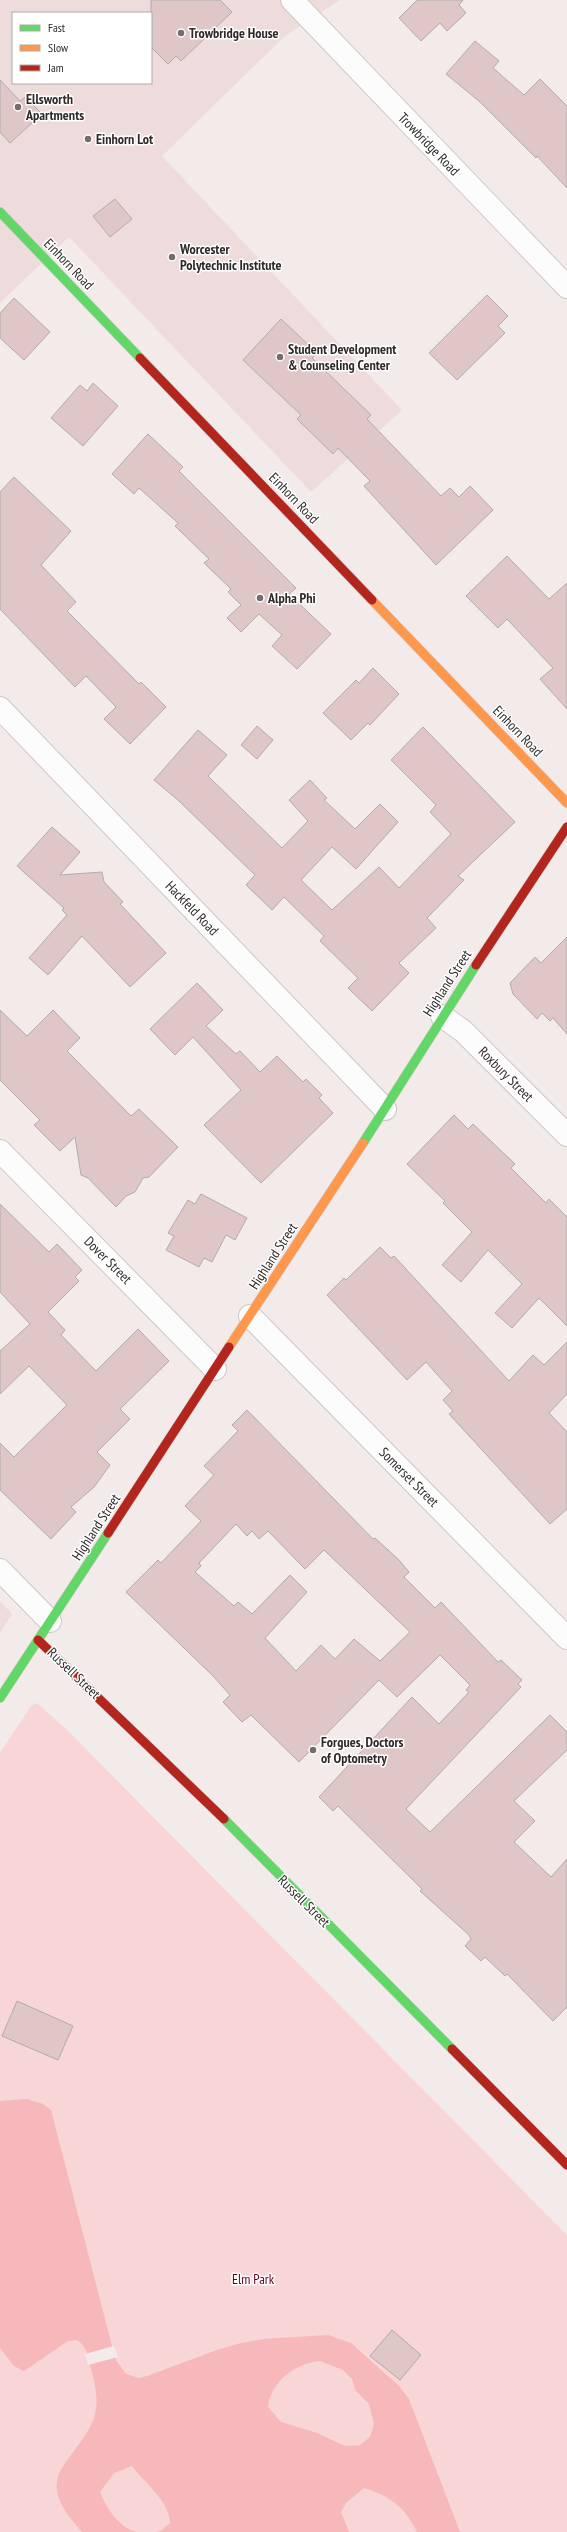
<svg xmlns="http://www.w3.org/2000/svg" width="567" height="2532" viewBox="0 0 567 2532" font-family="'PT Sans Narrow',sans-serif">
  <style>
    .built { fill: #eedcdc; fill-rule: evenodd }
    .green { fill: #f8d5d6 }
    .water { fill: #f6b8bb; fill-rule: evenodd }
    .pier { fill: #f3eaea }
    .building { fill: #dfc7c8; stroke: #b2abab; fill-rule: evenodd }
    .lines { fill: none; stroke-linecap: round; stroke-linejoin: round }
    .street-casing { stroke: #cec7c7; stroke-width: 24 }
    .fast-casing { stroke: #cec7c7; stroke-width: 10 }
    .slow-casing { stroke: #cec7c7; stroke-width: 10 }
    .jam-casing { stroke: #cec7c7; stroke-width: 10 }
    .street { stroke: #fdfcfc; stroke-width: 22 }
    .fast { stroke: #63d668; stroke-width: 9 }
    .slow { stroke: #ff974d; stroke-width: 9 }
    .jam { stroke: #b3261e; stroke-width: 9 }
    .poi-dot { fill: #746d6d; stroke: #fff; stroke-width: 1.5 }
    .labels { text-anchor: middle; stroke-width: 3; stroke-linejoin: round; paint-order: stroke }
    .poi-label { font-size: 14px; font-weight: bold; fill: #2f2929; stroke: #fff; text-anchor: start }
    .street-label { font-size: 14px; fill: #2f2929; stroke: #fff }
    .park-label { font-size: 14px; fill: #600018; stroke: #fff }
  </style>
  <rect width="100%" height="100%" fill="#f3eaea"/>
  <!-- built -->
  <g class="built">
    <path d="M 0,0 L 340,0 L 285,36 L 162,156 L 402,410 L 311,492 L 69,237 L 0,303 ZM 13,13 L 151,13 L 151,83 L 13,83 Z"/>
    <path d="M 0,1601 L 12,1614 L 0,1633 Z"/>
  </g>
  <!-- green -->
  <path class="green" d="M 37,1703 L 66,1729 L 567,2235 L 567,2532 L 0,2532 L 0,1753 L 31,1706 Z"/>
  <!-- water -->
  <path class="water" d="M 27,2099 L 43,2104 L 51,2110 L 112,2346 L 116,2360 L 126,2374 L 139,2378 L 147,2376 L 217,2350 L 241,2343 L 264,2339 L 328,2335 L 351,2343 L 399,2386 L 409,2399 L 460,2532 L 417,2532 C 405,2507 390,2496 364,2488 L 346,2503 L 341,2512 L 349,2532 L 156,2532 L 161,2531 L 170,2523 C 170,2502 144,2482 132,2466 L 114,2473 L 100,2492 C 107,2509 119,2528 137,2532 L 82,2532 C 71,2519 54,2501 57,2482 C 58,2472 65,2463 71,2455 C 97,2421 103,2409 90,2366 C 88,2356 86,2345 77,2340 L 68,2341 L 24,2371 L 14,2366 L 0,2348 L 0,2101 ZM 320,2361 L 343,2370 L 352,2379 L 356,2391 L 369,2404 L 374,2424 L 370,2437 L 360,2445 L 345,2446 L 317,2433 L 281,2422 L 268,2407 C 270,2382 296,2363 320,2361 Z"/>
  <!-- pier -->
  <path class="pier" d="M 114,2346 L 118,2357 L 88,2365 L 85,2354 Z"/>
  <!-- building -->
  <g class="building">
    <path d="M 151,0 L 220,0 L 232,12 L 181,61 L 176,56 L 168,64 L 151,47 Z"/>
    <path d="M 417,0 L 463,0 L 459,5 L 466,13 L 447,31 L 440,23 L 421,41 L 399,18 Z"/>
    <path d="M 475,41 L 499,61 L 493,68 L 524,95 L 540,79 L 567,106 L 567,188 L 537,156 L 536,158 L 480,102 L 446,74 Z"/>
    <path d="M 0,80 L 20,101 L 25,97 L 42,114 L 10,143 L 0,132 Z"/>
    <path d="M 115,199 L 132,219 L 110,237 L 93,216 Z"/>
    <path d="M 487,295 L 508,316 L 498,326 L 505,333 L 457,380 L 429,353 Z"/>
    <path d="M 14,298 L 50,332 L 24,360 L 0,338 L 0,313 Z"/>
    <path d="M 281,319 L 317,353 L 312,358 L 371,415 L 367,419 L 441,496 L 450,488 L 459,497 L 470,486 L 493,510 L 436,565 L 364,486 L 370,481 L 338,448 L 333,454 L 297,419 L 301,415 L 243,360 Z"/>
    <path d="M 93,383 L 118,406 L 83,446 L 51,418 L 80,385 L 87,391 Z"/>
    <path d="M 148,434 L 183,467 L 179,471 L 296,588 L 289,594 L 331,634 L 297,669 L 272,646 L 282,635 L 259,614 L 241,632 L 227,618 L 241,605 L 228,592 L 231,589 L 204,563 L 209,559 L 175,526 L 178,523 L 139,488 L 134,494 L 112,474 Z"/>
    <path d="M 14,477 L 71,531 L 41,565 L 76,602 L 67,611 L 139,684 L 141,682 L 166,707 L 130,744 L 104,719 L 116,707 L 86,676 L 75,687 L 0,609 L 0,492 Z"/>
    <path d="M 507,556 L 549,599 L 567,583 L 567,709 L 540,679 L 553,668 L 507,619 L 498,628 L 466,596 Z"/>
    <path d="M 373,668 L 399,694 L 370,725 L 368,723 L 351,740 L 323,713 L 356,680 L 359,683 Z"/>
    <path d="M 257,726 L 273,740 L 257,759 L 241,745 Z"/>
    <path d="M 423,727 L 515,822 L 458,876 L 464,880 L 427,918 L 436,928 L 399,963 L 409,973 L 372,1011 L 348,988 L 358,978 L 320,941 L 324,936 L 284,897 L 272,910 L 246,885 L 255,875 L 179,801 L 154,780 L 198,730 L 227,755 L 208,776 L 282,848 L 308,821 L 289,800 L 310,780 L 327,798 L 324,800 L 355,829 L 380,804 L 398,822 L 356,869 L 332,847 L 301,880 L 332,910 L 379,867 L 399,888 L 451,834 L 430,812 L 436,805 L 391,760 Z"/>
    <path d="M 52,827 L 80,852 L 60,875 L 102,872 L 104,882 L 123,902 L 120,904 L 166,953 L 130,987 L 82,936 L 48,975 L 29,958 L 67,915 L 62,910 L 64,908 L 17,866 Z"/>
    <path d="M 567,937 L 567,1034 L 553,1018 L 550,1021 L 542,1013 L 537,1019 L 513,994 L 510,983 L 535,957 L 541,963 Z"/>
    <path d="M 197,983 L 223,1010 L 206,1026 L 236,1054 L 240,1051 L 260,1072 L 277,1056 L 303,1082 L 306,1079 L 322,1095 L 319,1098 L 333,1113 L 261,1183 L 204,1125 L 241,1090 L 193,1037 L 175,1055 L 150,1029 Z"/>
    <path d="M 0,1010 L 27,1036 L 53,1010 L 80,1038 L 67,1051 L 131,1116 L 139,1109 L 178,1147 L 149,1177 L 143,1178 L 135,1192 L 126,1196 L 116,1207 L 88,1178 L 81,1175 L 75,1137 L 60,1151 L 34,1125 L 40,1120 L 0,1080 Z"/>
    <path d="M 454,1115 L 468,1129 L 473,1124 L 515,1164 L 511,1168 L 546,1203 L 549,1199 L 567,1217 L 567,1326 L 539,1298 L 512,1328 L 495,1313 L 522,1284 L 488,1250 L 461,1282 L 442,1265 L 472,1232 L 443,1203 L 445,1201 L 407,1164 Z"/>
    <path d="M 201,1194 L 247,1218 L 235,1240 L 226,1235 L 212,1262 L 204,1258 L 199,1267 L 166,1250 L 174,1236 L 168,1233 L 188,1200 L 195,1204 Z"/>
    <path d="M 0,1204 L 49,1252 L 57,1244 L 82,1270 L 75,1277 L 79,1281 L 48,1312 L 65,1330 L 61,1335 L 96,1371 L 138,1329 L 169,1361 L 120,1409 L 130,1419 L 97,1452 L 110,1465 L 94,1487 L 71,1507 L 76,1512 L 51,1539 L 0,1490 L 0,1443 L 14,1457 L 67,1405 L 29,1366 L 0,1394 L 0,1351 L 30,1324 L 0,1292 Z"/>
    <path d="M 380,1247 L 391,1258 L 394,1256 L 509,1381 L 533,1355 L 544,1365 L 567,1342 L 567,1394 L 549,1413 L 567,1432 L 567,1509 L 550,1524 L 449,1414 L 453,1411 L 443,1400 L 452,1391 L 426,1362 L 407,1380 L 327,1295 L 344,1278 L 346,1280 Z"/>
    <path d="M 247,1410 L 373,1539 L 375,1538 L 399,1560 L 409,1572 L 404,1577 L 435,1608 L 441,1602 L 498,1662 L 501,1660 L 522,1680 L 518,1684 L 521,1687 L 406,1809 L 430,1832 L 550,1715 L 567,1732 L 567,1750 L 514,1801 L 535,1821 L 514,1842 L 551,1877 L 567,1859 L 567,2007 L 553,2021 L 507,1974 L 505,1976 L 485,1957 L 481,1961 L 465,1946 L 471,1939 L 469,1935 L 420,1891 L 422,1889 L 338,1806 L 333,1811 L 319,1797 L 412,1697 L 439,1724 L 469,1692 L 466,1690 L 470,1685 L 440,1655 L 397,1697 L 379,1680 L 299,1762 L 251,1715 L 242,1722 L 223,1702 L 230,1695 L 213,1676 L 126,1592 L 158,1560 L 161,1563 L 201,1521 L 185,1506 L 214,1475 L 204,1466 L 238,1431 L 232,1425 ZM 236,1524 L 247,1536 L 252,1531 L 259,1539 L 268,1531 L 305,1569 L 324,1550 L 410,1632 L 380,1661 L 354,1639 L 335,1659 L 321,1645 L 296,1671 L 265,1638 L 307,1592 L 290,1575 L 252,1614 L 238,1602 L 234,1606 L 195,1572 L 201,1566 L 199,1563 Z"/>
    <path d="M 17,2001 L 73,2026 L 58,2060 L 2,2036 Z"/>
    <path d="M 392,2330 L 421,2355 L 400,2380 L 370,2356 Z"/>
  </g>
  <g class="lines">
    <defs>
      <g id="street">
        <path d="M 292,0 L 567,287"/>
        <path d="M 0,708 L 385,1109"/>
        <path d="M 442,1016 L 463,1031 L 567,1135"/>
        <path d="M 0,1151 L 215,1369"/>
        <path d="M 250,1316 L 567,1638"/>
        <path d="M 0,1570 L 50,1621"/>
      </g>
      <g id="fast">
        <path d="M 0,212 L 140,358"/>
        <path d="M 363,1143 L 476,965"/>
        <path d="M 0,1698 L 108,1533"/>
        <path d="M 224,1819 L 452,2049"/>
      </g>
      <g id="slow">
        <path d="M 372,600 L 567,803"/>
        <path d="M 229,1347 L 363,1143"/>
      </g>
      <g id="jam">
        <path d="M 140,358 L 372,600"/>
        <path d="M 476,965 L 567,827"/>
        <path d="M 108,1533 L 229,1347"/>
        <path d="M 38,1640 L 224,1819"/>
        <path d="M 452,2049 L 567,2165"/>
      </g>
    </defs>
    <!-- street casing -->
    <use href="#street" class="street-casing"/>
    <!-- fast casing -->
    <use href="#fast" class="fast-casing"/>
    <!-- slow casing -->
    <use href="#slow" class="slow-casing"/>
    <!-- jam casing -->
    <use href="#jam" class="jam-casing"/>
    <!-- street -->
    <use href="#street" class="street"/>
    <!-- fast -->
    <use href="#fast" class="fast"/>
    <!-- slow -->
    <use href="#slow" class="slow"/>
    <!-- jam -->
    <use href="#jam" class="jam"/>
  </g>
  <!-- markers -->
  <g class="poi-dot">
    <circle cx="181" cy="33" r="4"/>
    <circle cx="18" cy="107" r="4"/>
    <circle cx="88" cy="139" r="4"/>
    <circle cx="172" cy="257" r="4"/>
    <circle cx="280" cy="357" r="4"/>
    <circle cx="260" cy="598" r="4"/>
    <circle cx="313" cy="1750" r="4"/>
  </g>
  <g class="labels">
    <!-- poi labels -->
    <g class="poi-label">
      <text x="189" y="38">Trowbridge House</text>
      <text x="26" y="104">Ellsworth<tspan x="26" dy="16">Apartments</tspan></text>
      <text x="96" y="144">Einhorn Lot</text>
      <text x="180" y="254">Worcester<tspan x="180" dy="16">Polytechnic Institute</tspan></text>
      <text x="288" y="354">Student Development<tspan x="288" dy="16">&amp; Counseling Center</tspan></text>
      <text x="268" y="603">Alpha Phi</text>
      <text x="321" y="1747">Forgues, Doctors<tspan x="321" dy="16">of Optometry</tspan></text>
    </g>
    <!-- street labels -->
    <g class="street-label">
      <text transform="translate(429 144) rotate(46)" y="5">Trowbridge Road</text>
      <text transform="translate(69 264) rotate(46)" y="5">Einhorn Road</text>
      <text transform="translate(294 498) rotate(46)" y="5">Einhorn Road</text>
      <text transform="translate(518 731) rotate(46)" y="5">Einhorn Road</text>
      <text transform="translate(192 908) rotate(46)" y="5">Hackfeld Road</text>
      <text transform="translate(447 983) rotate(-57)" y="5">Highland Street</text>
      <text transform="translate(506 1074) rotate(45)" y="5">Roxbury Street</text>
      <text transform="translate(273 1256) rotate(-57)" y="5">Highland Street</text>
      <text transform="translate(108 1260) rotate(45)" y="5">Dover Street</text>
      <text transform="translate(409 1477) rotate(45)" y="5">Somerset Street</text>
      <text transform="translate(96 1527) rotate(-57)" y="5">Highland Street</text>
      <text transform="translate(74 1673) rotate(44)" y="5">Russell Street</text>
      <text transform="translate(304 1901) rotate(45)" y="5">Russell Street</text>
    </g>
    <!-- park labels -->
    <g class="park-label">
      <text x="253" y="2284">Elm Park</text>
    </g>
  </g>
  <!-- legend -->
  <rect x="12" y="12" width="140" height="72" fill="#ffffff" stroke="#aca9a9"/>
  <rect x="20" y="25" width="20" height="6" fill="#63d668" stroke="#aca9a9"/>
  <text x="48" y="32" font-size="12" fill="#2f2929">Fast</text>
  <rect x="20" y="45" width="20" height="6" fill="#ff974d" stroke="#aca9a9"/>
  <text x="48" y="52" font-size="12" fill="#2f2929">Slow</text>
  <rect x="20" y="65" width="20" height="6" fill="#b3261e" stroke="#aca9a9"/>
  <text x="48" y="72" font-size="12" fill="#2f2929">Jam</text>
</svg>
